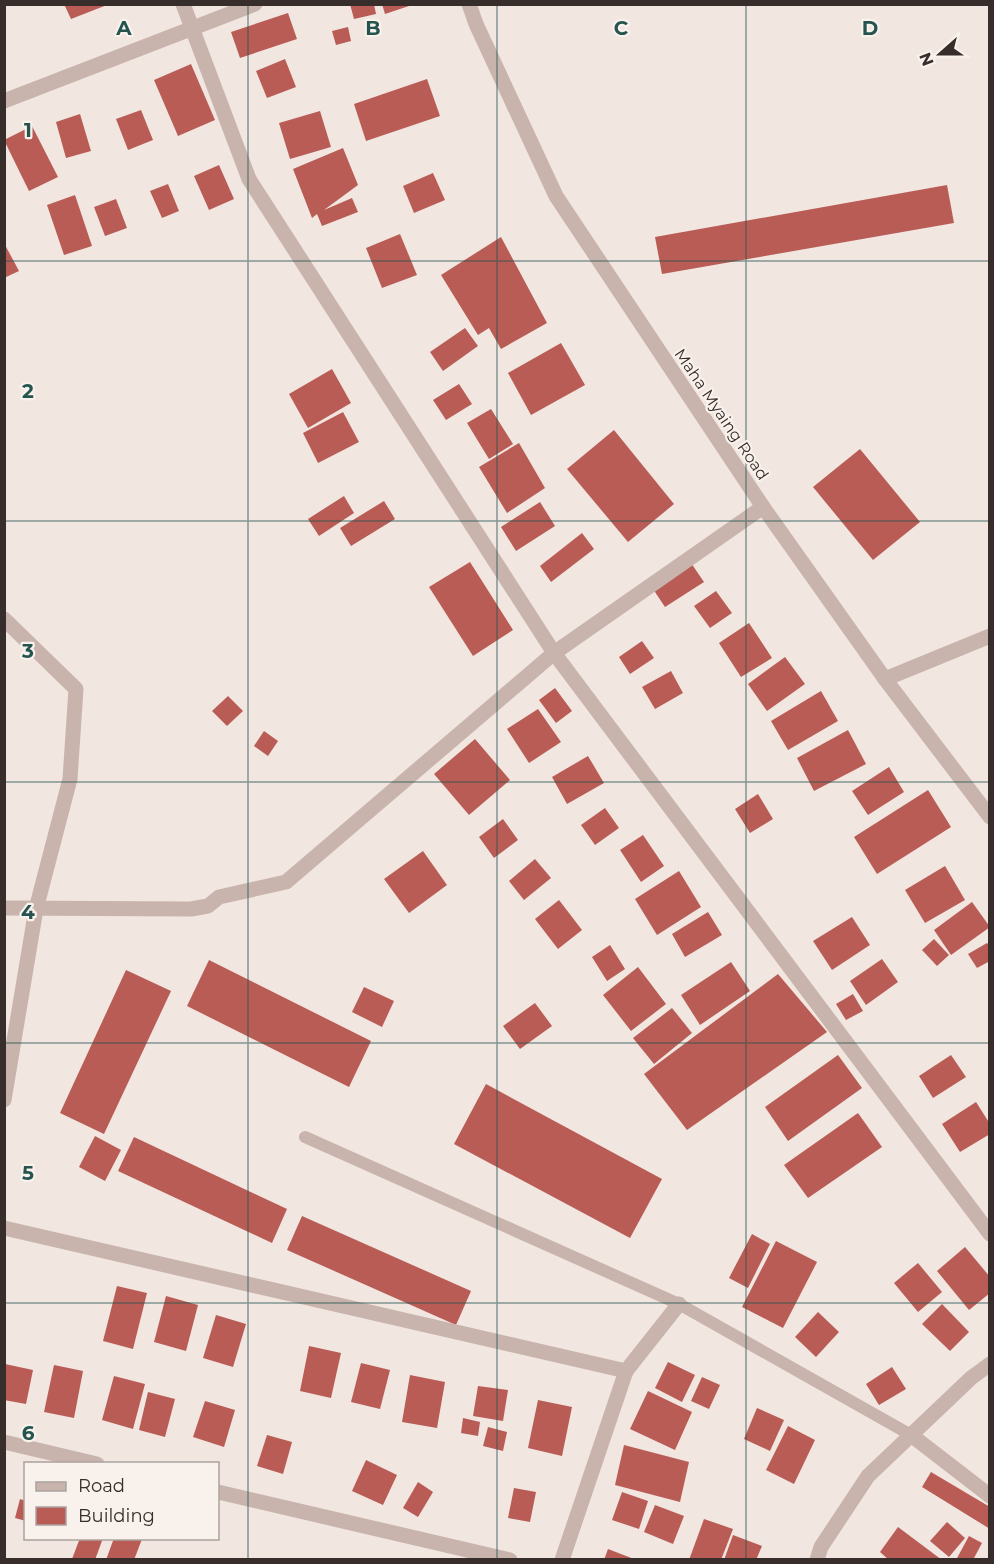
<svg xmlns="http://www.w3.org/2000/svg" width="994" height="1564" viewBox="0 0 994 1564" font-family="Montserrat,sans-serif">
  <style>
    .building { fill: #b95c56 }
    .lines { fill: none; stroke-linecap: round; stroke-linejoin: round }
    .service { stroke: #c8b4ad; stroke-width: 12 }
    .minor { stroke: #c8b4ad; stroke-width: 15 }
    .tertiary { stroke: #c8b4ad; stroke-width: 15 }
    .grid { fill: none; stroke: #25544f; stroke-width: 1.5; stroke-opacity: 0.55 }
    .labels { text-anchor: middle; stroke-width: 4.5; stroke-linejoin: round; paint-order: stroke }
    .street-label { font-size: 16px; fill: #372d2b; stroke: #f8f1ec }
    .grid-label { font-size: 20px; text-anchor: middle; font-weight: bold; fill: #25544f; stroke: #f8f1ec; stroke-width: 4.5; stroke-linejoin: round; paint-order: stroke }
  </style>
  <rect width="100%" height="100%" fill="#f1e6e0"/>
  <!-- building -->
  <g class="building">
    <path d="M 64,4 L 107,4 L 107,5 L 71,19 Z"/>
    <path d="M 350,4 L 374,4 L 376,14 L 354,19 Z"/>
    <path d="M 382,4 L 412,4 L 412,5 L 385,14 Z"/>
    <path d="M 288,13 L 297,39 L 240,58 L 231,32 Z"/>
    <path d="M 348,27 L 351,41 L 336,45 L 332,31 Z"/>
    <path d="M 285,59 L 296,87 L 267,98 L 256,71 Z"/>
    <path d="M 191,64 L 215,120 L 178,136 L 154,80 Z"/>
    <path d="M 427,79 L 440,116 L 366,141 L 354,104 Z"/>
    <path d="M 141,110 L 153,140 L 128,150 L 116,119 Z"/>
    <path d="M 320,111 L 331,147 L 290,159 L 279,123 Z"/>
    <path d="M 80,114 L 91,151 L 66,158 L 56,122 Z"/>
    <path d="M 32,126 L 58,177 L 29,191 L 4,140 Z"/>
    <path d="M 343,148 L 358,185 L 324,210 L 352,198 L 358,212 L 322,226 L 317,214 L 312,218 L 293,169 Z"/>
    <path d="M 219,165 L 234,199 L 209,210 L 194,176 Z"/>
    <path d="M 433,173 L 445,200 L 414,213 L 403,186 Z"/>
    <path d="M 168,184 L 179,211 L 162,218 L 150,191 Z"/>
    <path d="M 947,185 L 954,223 L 662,274 L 655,237 Z"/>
    <path d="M 75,195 L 92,246 L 64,255 L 47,205 Z"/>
    <path d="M 116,199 L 127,228 L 105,236 L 94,207 Z"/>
    <path d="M 400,234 L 417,275 L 382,288 L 366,248 Z"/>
    <path d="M 501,237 L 547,323 L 501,349 L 489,328 L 478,335 L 441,275 Z"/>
    <path d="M 4,243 L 19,271 L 4,278 Z"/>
    <path d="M 465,328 L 478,346 L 443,371 L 430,352 Z"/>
    <path d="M 561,343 L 585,385 L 531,415 L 508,373 Z"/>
    <path d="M 332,369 L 351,403 L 308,428 L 289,394 Z"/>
    <path d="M 459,384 L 472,404 L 446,420 L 433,400 Z"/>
    <path d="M 491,409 L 513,444 L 489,459 L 467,423 Z"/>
    <path d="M 343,412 L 359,442 L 318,463 L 303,433 Z"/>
    <path d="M 614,430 L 674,504 L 628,542 L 567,469 Z"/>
    <path d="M 519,443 L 545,488 L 507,513 L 479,467 Z"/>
    <path d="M 860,449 L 920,522 L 873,560 L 813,487 Z"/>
    <path d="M 344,496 L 354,513 L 319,536 L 308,519 Z"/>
    <path d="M 384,501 L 395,519 L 351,546 L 340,528 Z"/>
    <path d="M 540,502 L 555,526 L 516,551 L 501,527 Z"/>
    <path d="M 582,533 L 594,549 L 551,582 L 540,566 Z"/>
    <path d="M 470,562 L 513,630 L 473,656 L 429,587 Z"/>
    <path d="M 691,563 L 704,582 L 665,607 L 653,589 Z"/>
    <path d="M 716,591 L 732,613 L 710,628 L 694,606 Z"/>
    <path d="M 749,623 L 772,658 L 741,677 L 719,643 Z"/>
    <path d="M 642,641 L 654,658 L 630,674 L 619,657 Z"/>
    <path d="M 785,657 L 805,684 L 767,711 L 748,684 Z"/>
    <path d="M 671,671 L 683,693 L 655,709 L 642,687 Z"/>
    <path d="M 555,688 L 572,711 L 556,723 L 539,700 Z"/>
    <path d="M 821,691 L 838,721 L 788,750 L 771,721 Z"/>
    <path d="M 228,696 L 243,711 L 227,726 L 212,711 Z"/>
    <path d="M 538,709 L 561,742 L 529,763 L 507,729 Z"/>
    <path d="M 848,730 L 866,764 L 814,791 L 797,758 Z"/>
    <path d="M 264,731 L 278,741 L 268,756 L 254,746 Z"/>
    <path d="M 475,739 L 510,780 L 469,815 L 434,774 Z"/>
    <path d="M 588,756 L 604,783 L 567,804 L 552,777 Z"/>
    <path d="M 889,767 L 904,792 L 868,815 L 852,791 Z"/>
    <path d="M 928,790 L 951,827 L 877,874 L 854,837 Z"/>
    <path d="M 758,794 L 773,819 L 750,833 L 735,809 Z"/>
    <path d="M 605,808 L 619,828 L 595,845 L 581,825 Z"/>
    <path d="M 503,819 L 518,840 L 494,858 L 479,837 Z"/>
    <path d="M 643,835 L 664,866 L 641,882 L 620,850 Z"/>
    <path d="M 423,851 L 447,885 L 409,913 L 384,879 Z"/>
    <path d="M 535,859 L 551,878 L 524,900 L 509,881 Z"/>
    <path d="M 945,866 L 965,900 L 925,923 L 905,890 Z"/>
    <path d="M 679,871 L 701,907 L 657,935 L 635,899 Z"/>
    <path d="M 559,900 L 582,930 L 558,949 L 535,919 Z"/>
    <path d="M 972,902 L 990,927 L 951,955 L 934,930 Z"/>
    <path d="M 708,912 L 722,935 L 685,957 L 672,934 Z"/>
    <path d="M 852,917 L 870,945 L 832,970 L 813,941 Z"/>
    <path d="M 934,939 L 949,955 L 937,966 L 922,950 Z"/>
    <path d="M 987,943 L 990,946 L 990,961 L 977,968 L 968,954 Z"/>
    <path d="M 610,945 L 625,969 L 607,981 L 592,957 Z"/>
    <path d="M 882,959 L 898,982 L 866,1005 L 850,981 Z"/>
    <path d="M 209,960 L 371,1041 L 349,1087 L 187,1006 Z"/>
    <path d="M 731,962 L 750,991 L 700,1025 L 681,995 Z"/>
    <path d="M 638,967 L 666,1004 L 631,1031 L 603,995 Z"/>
    <path d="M 126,970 L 171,991 L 104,1134 L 60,1113 Z"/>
    <path d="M 778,974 L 827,1032 L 687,1130 L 644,1074 Z"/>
    <path d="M 364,987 L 394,1001 L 382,1027 L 352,1012 Z"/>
    <path d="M 853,994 L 863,1011 L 846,1020 L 836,1004 Z"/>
    <path d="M 535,1003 L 552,1026 L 520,1049 L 503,1026 Z"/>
    <path d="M 672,1008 L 692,1033 L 654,1064 L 633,1038 Z"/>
    <path d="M 838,1055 L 862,1088 L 788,1141 L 765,1107 Z"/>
    <path d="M 951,1055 L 966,1077 L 933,1098 L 919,1076 Z"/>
    <path d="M 486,1084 L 662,1179 L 630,1238 L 454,1144 Z"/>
    <path d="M 976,1102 L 990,1124 L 990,1134 L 960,1152 L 942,1124 Z"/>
    <path d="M 858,1113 L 882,1147 L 808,1198 L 784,1165 Z"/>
    <path d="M 95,1136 L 121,1150 L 105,1181 L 79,1167 Z"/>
    <path d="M 134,1137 L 287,1209 L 272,1243 L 118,1171 Z"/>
    <path d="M 302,1216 L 471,1291 L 456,1325 L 287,1250 Z"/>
    <path d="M 752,1234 L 770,1244 L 748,1288 L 729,1278 Z"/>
    <path d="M 776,1241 L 817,1262 L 783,1328 L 742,1307 Z"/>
    <path d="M 965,1247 L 990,1277 L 990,1293 L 969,1310 L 937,1271 Z"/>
    <path d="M 918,1263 L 942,1292 L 918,1312 L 894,1283 Z"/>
    <path d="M 117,1286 L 147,1293 L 133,1349 L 103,1341 Z"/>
    <path d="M 166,1296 L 198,1305 L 186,1351 L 154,1342 Z"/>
    <path d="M 942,1304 L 969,1332 L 950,1351 L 922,1324 Z"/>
    <path d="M 818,1312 L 839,1332 L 816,1357 L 795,1337 Z"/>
    <path d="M 216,1315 L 246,1324 L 233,1367 L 203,1358 Z"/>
    <path d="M 309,1346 L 341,1353 L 331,1398 L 300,1391 Z"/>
    <path d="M 668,1362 L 695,1375 L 682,1402 L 655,1388 Z"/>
    <path d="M 361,1363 L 390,1370 L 380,1409 L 351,1402 Z"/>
    <path d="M 5,1364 L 33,1370 L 26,1404 L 4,1400 Z"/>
    <path d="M 54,1365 L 83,1371 L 74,1418 L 44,1412 Z"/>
    <path d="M 892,1367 L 906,1389 L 879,1405 L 866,1384 Z"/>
    <path d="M 410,1375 L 445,1382 L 437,1428 L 402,1422 Z"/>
    <path d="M 114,1376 L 145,1384 L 133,1429 L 102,1420 Z"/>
    <path d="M 702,1377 L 720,1385 L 709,1409 L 691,1401 Z"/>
    <path d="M 478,1386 L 508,1390 L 503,1421 L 473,1416 Z"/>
    <path d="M 648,1391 L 692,1412 L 675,1450 L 630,1429 Z"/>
    <path d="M 148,1392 L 175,1399 L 165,1437 L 139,1430 Z"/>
    <path d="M 538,1400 L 572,1407 L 562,1456 L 528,1448 Z"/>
    <path d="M 205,1401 L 235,1410 L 224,1447 L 193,1437 Z"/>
    <path d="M 757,1408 L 784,1420 L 770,1451 L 744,1439 Z"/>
    <path d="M 463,1418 L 480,1422 L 478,1436 L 461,1433 Z"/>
    <path d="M 788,1426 L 815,1440 L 794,1484 L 766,1470 Z"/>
    <path d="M 488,1427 L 507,1432 L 503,1451 L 483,1446 Z"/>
    <path d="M 267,1435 L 292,1442 L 283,1474 L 257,1466 Z"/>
    <path d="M 624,1445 L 689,1462 L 680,1502 L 615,1485 Z"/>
    <path d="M 366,1460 L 397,1475 L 383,1505 L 352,1491 Z"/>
    <path d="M 931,1472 L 990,1507 L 990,1529 L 922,1487 Z"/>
    <path d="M 418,1482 L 433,1492 L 418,1517 L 403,1508 Z"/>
    <path d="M 514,1488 L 536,1492 L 530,1522 L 508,1518 Z"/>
    <path d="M 622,1492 L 648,1501 L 639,1529 L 612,1520 Z"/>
    <path d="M 20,1499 L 26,1501 L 26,1521 L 15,1518 Z"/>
    <path d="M 655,1505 L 684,1516 L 673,1544 L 644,1532 Z"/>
    <path d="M 704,1519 L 733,1529 L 721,1560 L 689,1560 Z"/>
    <path d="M 947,1522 L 965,1538 L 949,1557 L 930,1541 Z"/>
    <path d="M 898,1527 L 942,1560 L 889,1560 L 880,1552 Z"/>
    <path d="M 733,1535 L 762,1546 L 756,1560 L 724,1560 Z"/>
    <path d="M 969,1536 L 982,1543 L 973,1560 L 956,1560 Z"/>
    <path d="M 80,1538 L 103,1538 L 95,1560 L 72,1559 Z"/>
    <path d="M 114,1538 L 142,1539 L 134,1560 L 106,1560 Z"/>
    <path d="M 608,1549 L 634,1559 L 634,1560 L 604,1560 Z"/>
  </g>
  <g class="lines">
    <!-- service -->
    <path class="service" d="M 305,1137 L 679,1304 L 911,1435"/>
    <!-- minor -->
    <g class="minor">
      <path d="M 183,4 L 249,179 L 554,653 L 990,1234"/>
      <path d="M 4,101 L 255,4"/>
      <path d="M 4,619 L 76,689 L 70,779 L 36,909 L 4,1100"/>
      <path d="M 885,679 L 990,636"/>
      <path d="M 4,908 L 191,909 L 208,906 L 219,897 L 286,882 L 554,653 L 763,507"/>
      <path d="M 4,1228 L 626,1371 L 562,1560"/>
      <path d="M 626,1371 L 679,1304"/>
      <path d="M 911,1435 L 990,1496"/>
      <path d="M 4,1442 L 97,1464"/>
      <path d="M 218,1492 L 510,1560"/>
      <path d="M 817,1560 L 821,1547 L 868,1476 L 971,1378 L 990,1364"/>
    </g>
    <!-- tertiary -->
    <path class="tertiary" d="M 469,4 L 476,24 L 556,196 L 763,507 L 885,679 L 990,817"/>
  </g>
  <!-- grid -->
  <path class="grid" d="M 248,4 L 248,1560M 497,4 L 497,1560M 746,4 L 746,1560M 4,261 L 990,261M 4,521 L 990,521M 4,782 L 990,782M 4,1043 L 990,1043M 4,1303 L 990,1303"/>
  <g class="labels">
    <!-- street labels -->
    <g class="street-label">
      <text transform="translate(722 414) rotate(56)" y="6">Maha Myaing Road</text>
    </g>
  </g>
  <g class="grid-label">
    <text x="124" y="35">A</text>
    <text x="373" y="35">B</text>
    <text x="621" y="35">C</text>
    <text x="870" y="35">D</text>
    <text x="28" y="137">1</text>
    <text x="28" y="398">2</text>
    <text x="28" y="658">3</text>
    <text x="28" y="919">4</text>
    <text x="28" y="1180">5</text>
    <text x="28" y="1440">6</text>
  </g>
  <!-- border -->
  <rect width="994" height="1564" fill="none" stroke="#372d2b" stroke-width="12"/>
  <!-- legend -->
  <rect x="24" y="1462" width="195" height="78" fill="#f8f1ec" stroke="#aba39f" stroke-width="1.5"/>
  <rect x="36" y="1482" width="30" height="9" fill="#c8b4ad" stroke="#aba39f" stroke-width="1.5"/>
  <text x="78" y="1492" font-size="18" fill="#372d2b">Road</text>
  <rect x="36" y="1507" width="30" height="18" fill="#b95c56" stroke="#aba39f" stroke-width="1.5"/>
  <text x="78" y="1522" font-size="18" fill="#372d2b">Building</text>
  <!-- north arrow -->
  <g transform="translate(940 54) rotate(249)" stroke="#f8f1ec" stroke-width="4.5" paint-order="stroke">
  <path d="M0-4.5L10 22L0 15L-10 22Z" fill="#372d2b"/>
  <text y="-9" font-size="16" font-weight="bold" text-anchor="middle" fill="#372d2b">N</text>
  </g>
</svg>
